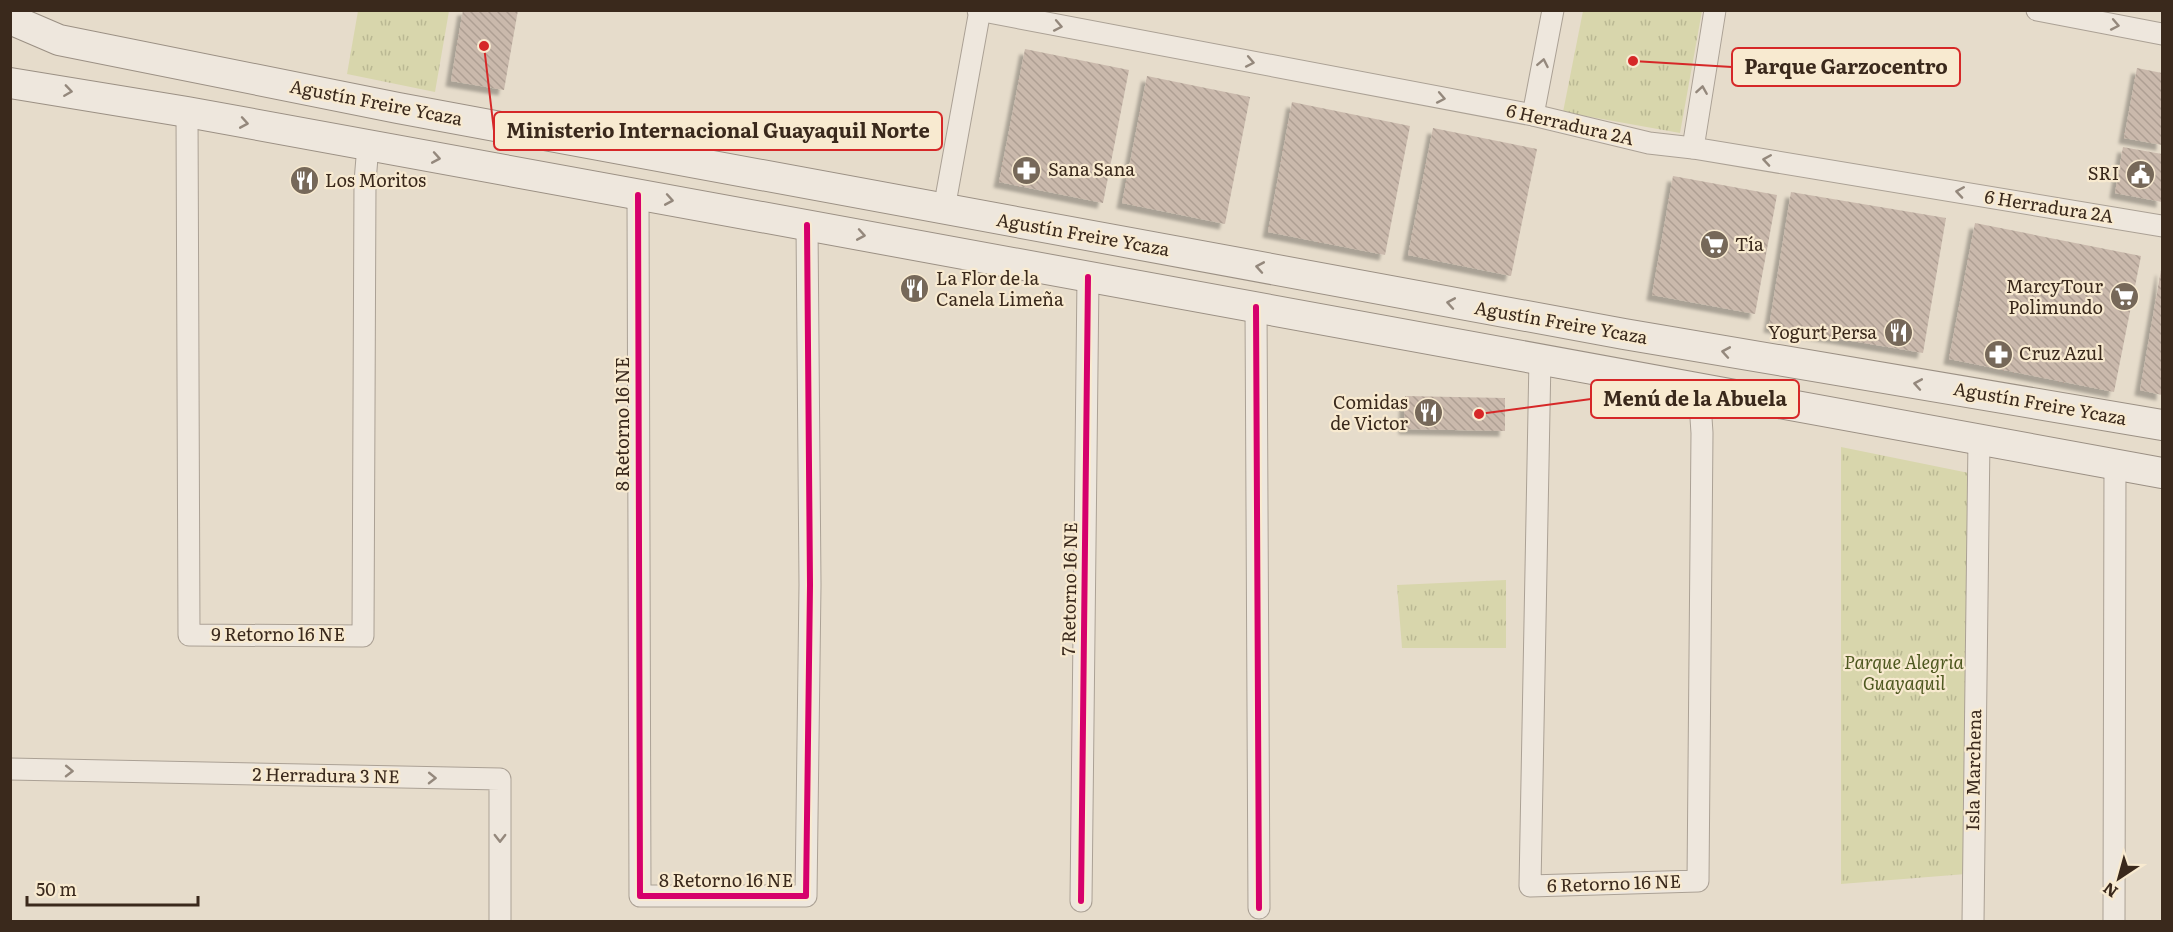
<svg xmlns="http://www.w3.org/2000/svg" width="2173" height="932" viewBox="0 0 2173 932" font-family="Literata,serif">
  <style>
    .grass { fill: url(#grass-tufts) }
    .building { fill: url(#building-back-hatch); filter: url(#shadow) }
    .lines { fill: none; stroke-linecap: round; stroke-linejoin: round }
    .street-casing { stroke: #aba195; stroke-width: 23 }
    .secondary-casing { stroke: #9b9084; stroke-width: 32 }
    .street { stroke: #eee7dd; stroke-width: 21 }
    .secondary { stroke: #eee7dd; stroke-width: 30 }
    .cycleway-casing { stroke: #f8ead0; stroke-width: 10 }
    .cycleway { stroke: #d6006c; stroke-width: 6 }
    .oneway { stroke: #94887c }
    .labels { text-anchor: middle; stroke-width: 4.5; stroke-linejoin: round; paint-order: stroke }
    .street-label { font-size: 18px; fill: #3a291c; stroke: #f8ead0 }
    .poi-label { font-size: 18px; fill: #3a291c; stroke: #f8ead0; text-anchor: start }
    .park-label { font-size: 18px; font-style: italic; fill: #4e5820; stroke: #f8ead0 }
    .leader { fill: none; stroke: #d62828; stroke-width: 2 }
    .callout-dot { fill: #d62828; stroke: #f8ead0; stroke-width: 2 }
    .callout { fill: #f8ead0; stroke: #d62828; stroke-width: 2 }
    .callout-label { font-size: 20px; text-anchor: middle; font-weight: bold; fill: #3a291c }
  </style>
  <defs>
    <pattern id="grass-tufts" width="24" height="20" patternUnits="userSpaceOnUse" patternTransform="scale(1.5)"><rect width="24" height="20" fill="#d8d6ac"/><path d="M3 7l-1-3M5 7V3M7 7l1-3M15 17l-1-3M17 17v-4M19 17l1-3" fill="none" stroke="#bab893"/></pattern>
    <pattern id="building-back-hatch" width="6" height="6" patternUnits="userSpaceOnUse" patternTransform="scale(1.5)"><rect width="6" height="6" fill="#cab9ac"/><path d="M-1 5l2 2M0 0l6 6M5-1l2 2" fill="none" stroke="#ae9f93"/></pattern>
    <filter id="shadow"><feDropShadow dx="-5.5" dy="5.5" stdDeviation="1.5" flood-color="#0004"/></filter>
  </defs>
  <rect width="100%" height="100%" fill="#e6dccb"/>
  <!-- grass -->
  <g class="grass">
    <path d="M 358,11 L 449,11 L 435,92 L 347,74 Z"/>
    <path d="M 1583,11 L 1702,11 L 1680,133 L 1563,112 Z"/>
    <path d="M 1841,447 L 1969,473 L 1966,874 L 1841,884 Z"/>
    <path d="M 1506,580 L 1506,648 L 1402,648 L 1397,585 Z"/>
  </g>
  <!-- building -->
  <g class="building">
    <path d="M 463,10 L 518,10 L 504,90 L 451,81 Z"/>
    <path d="M 1025,49 L 1129,70 L 1103,203 L 999,182 Z"/>
    <path d="M 2137,68 L 2162,73 L 2162,145 L 2124,138 Z"/>
    <path d="M 1147,76 L 1250,97 L 1225,224 L 1122,203 Z"/>
    <path d="M 1292,102 L 1410,126 L 1385,255 L 1268,232 Z"/>
    <path d="M 1433,128 L 1537,149 L 1511,276 L 1408,255 Z"/>
    <path d="M 2123,147 L 2162,154 L 2162,202 L 2115,193 Z"/>
    <path d="M 1673,176 L 1777,195 L 1755,314 L 1652,295 Z"/>
    <path d="M 1791,192 L 1946,218 L 1923,353 L 1769,327 Z"/>
    <path d="M 1975,223 L 2141,256 L 2114,392 L 1949,359 Z"/>
    <path d="M 2161,270 L 2162,270 L 2162,395 L 2140,390 Z"/>
    <path d="M 1405,396 L 1505,398 L 1505,431 L 1404,429 Z"/>
  </g>
  <g class="lines">
    <defs>
      <g id="street">
        <path d="M 978,10 L 1533,115 L 1649,143 L 1693,148 L 2162,226"/>
        <path d="M 2037,10 L 2162,34"/>
        <path d="M 187,112 L 189,635 L 363,636 L 365,182 L 368,145"/>
        <path d="M 1533,115 L 1553,10"/>
        <path d="M 1693,148 L 1715,10"/>
        <path d="M 638,195 L 640,896 L 806,896 L 810,585 L 807,225"/>
        <path d="M 944,209 L 980,10"/>
        <path d="M 1256,307 L 1259,908"/>
        <path d="M 1540,358 L 1530,886 L 1698,881 L 1702,433 L 1699,388"/>
        <path d="M 10,769 L 500,779 L 500,922"/>
        <path d="M 1081,901 L 1088,277"/>
        <path d="M 1973,922 L 1979,439"/>
        <path d="M 2114,922 L 2115,464"/>
      </g>
      <g id="secondary">
        <path d="M 10,19 L 59,40 L 398,108 L 1624,334 L 2162,425"/>
        <path d="M 10,83 L 187,112 L 2162,473"/>
      </g>
    </defs>
    <!-- street casing -->
    <use href="#street" class="street-casing"/>
    <!-- secondary casing -->
    <use href="#secondary" class="secondary-casing"/>
    <!-- street -->
    <use href="#street" class="street"/>
    <!-- secondary -->
    <use href="#secondary" class="secondary"/>
    <defs>
      <g id="cycleway">
        <path d="M 638,195 L 640,896 L 806,896 L 810,585 L 807,225"/>
        <path d="M 1256,307 L 1259,908"/>
        <path d="M 1081,901 L 1088,277"/>
      </g>
    </defs>
    <!-- cycleway casing -->
    <use href="#cycleway" class="cycleway-casing"/>
    <!-- cycleway -->
    <use href="#cycleway" class="cycleway"/>
  </g>
  <!-- one-way arrows -->
  <defs><path id="oneway-chevron" d="M-2-3.5L2.5 0L-2 3.5" fill="none" stroke-width="1.6" stroke-linecap="round" stroke-linejoin="round" transform="scale(1.5)"/></defs>
  <g class="oneway">
    <use href="#oneway-chevron" transform="translate(2115 25) rotate(11)"/>
    <use href="#oneway-chevron" transform="translate(1058 26) rotate(11)"/>
    <use href="#oneway-chevron" transform="translate(1250 62) rotate(11)"/>
    <use href="#oneway-chevron" transform="translate(1543 63) rotate(-79)"/>
    <use href="#oneway-chevron" transform="translate(1702 90) rotate(-81)"/>
    <use href="#oneway-chevron" transform="translate(68 91) rotate(8)"/>
    <use href="#oneway-chevron" transform="translate(1441 98) rotate(11)"/>
    <use href="#oneway-chevron" transform="translate(244 123) rotate(10)"/>
    <use href="#oneway-chevron" transform="translate(436 158) rotate(10)"/>
    <use href="#oneway-chevron" transform="translate(1767 160) rotate(-171)"/>
    <use href="#oneway-chevron" transform="translate(1960 192) rotate(-171)"/>
    <use href="#oneway-chevron" transform="translate(669 200) rotate(10)"/>
    <use href="#oneway-chevron" transform="translate(861 235) rotate(10)"/>
    <use href="#oneway-chevron" transform="translate(1260 267) rotate(-170)"/>
    <use href="#oneway-chevron" transform="translate(1451 303) rotate(-170)"/>
    <use href="#oneway-chevron" transform="translate(1726 352) rotate(-170)"/>
    <use href="#oneway-chevron" transform="translate(1918 384) rotate(-170)"/>
    <use href="#oneway-chevron" transform="translate(69 771) rotate(1)"/>
    <use href="#oneway-chevron" transform="translate(432 778) rotate(1)"/>
    <use href="#oneway-chevron" transform="translate(500 838) rotate(90)"/>
  </g>
  <!-- icons -->
  <defs>
    <symbol id="pharmacy-disc" viewBox="-11 -11 22 22"><circle r="9.5" fill="#766859" stroke="#f8ead0"/><path d="M-2-6h4v4h4v4h-4v4h-4v-4h-4v-4h4Z" fill="#fff"/></symbol>
    <symbol id="civic-disc" viewBox="-11 -11 22 22"><circle r="9.5" fill="#766859" stroke="#f8ead0"/><path d="M-.6-6.5H3V-4.5H.6V-3L4-1V1h2V6H-6V1h2V-1L-.6-3ZM-1.2 2.5V6h2.4V2.5Z" fill="#fff"/></symbol>
    <symbol id="restaurant-disc" viewBox="-11 -11 22 22"><circle r="9.5" fill="#766859" stroke="#f8ead0"/><path d="M-5-6h1v4h1v-4h1v4h1v-4h1v5L-1.5 .5V6h-2V.5L-5-1ZM5-6V6H3V1.5H1.5Q1.5-4 5-6Z" fill="#fff"/></symbol>
    <symbol id="supermarket-disc" viewBox="-11 -11 22 22"><circle r="9.5" fill="#766859" stroke="#f8ead0"/><path d="M-6-5.5h2.5l.6 2H6L4.5 2H-2.5L-4.4-4H-6ZM-1.5 3.2a1.3 1.3 0 1 0 .1 0ZM3 3.2a1.3 1.3 0 1 0 .1 0Z" fill="#fff"/></symbol>
  </defs>
  <g fill-rule="evenodd">
    <use href="#pharmacy-disc" x="1010" y="154" width="33" height="33"/>
    <use href="#civic-disc" x="2124" y="158" width="33" height="33"/>
    <use href="#restaurant-disc" x="288" y="164" width="33" height="33"/>
    <use href="#supermarket-disc" x="1698" y="228" width="33" height="33"/>
    <use href="#restaurant-disc" x="898" y="272" width="33" height="33"/>
    <use href="#supermarket-disc" x="2108" y="280" width="33" height="33"/>
    <use href="#restaurant-disc" x="1882" y="316" width="33" height="33"/>
    <use href="#pharmacy-disc" x="1982" y="338" width="33" height="33"/>
    <use href="#restaurant-disc" x="1412" y="396" width="33" height="33"/>
  </g>
  <g class="labels">
    <!-- street labels -->
    <g class="street-label">
      <text transform="translate(376 103) rotate(11)" y="6">Agustín Freire Ycaza</text>
      <text transform="translate(1570 125) rotate(13)" y="6">6 Herradura 2A</text>
      <text transform="translate(2049 207) rotate(9)" y="6">6 Herradura 2A</text>
      <text transform="translate(1083 235) rotate(10)" y="6">Agustín Freire Ycaza</text>
      <text transform="translate(1561 323) rotate(10)" y="6">Agustín Freire Ycaza</text>
      <text transform="translate(2040 404) rotate(10)" y="6">Agustín Freire Ycaza</text>
      <text transform="translate(623 424) rotate(-90)" y="6">8 Retorno 16 NE</text>
      <text transform="translate(1070 589) rotate(-89)" y="6">7 Retorno 16 NE</text>
      <text x="278" y="641">9 Retorno 16 NE</text>
      <text transform="translate(1974 770) rotate(-89)" y="6">Isla Marchena</text>
      <text transform="translate(326 776) rotate(1)" y="6">2 Herradura 3 NE</text>
      <text x="726" y="887">8 Retorno 16 NE</text>
      <text transform="translate(1614 884) rotate(-2)" y="6">6 Retorno 16 NE</text>
    </g>
    <!-- poi labels -->
    <g class="poi-label">
      <text x="1048" y="176">Sana Sana</text>
      <text x="2119" y="180" text-anchor="end">SRI</text>
      <text x="325" y="187">Los Moritos</text>
      <text x="1735" y="251">Tía</text>
      <text x="936" y="285">La Flor de la<tspan x="936" dy="21">Canela Limeña</tspan></text>
      <text x="2103" y="293" text-anchor="end">MarcyTour<tspan x="2103" dy="21">Polimundo</tspan></text>
      <text x="1877" y="339" text-anchor="end">Yogurt Persa</text>
      <text x="2019" y="360">Cruz Azul</text>
      <text x="1408" y="409" text-anchor="end">Comidas<tspan x="1408" dy="21">de Victor</tspan></text>
    </g>
    <!-- park labels -->
    <g class="park-label">
      <text x="1904" y="669">Parque Alegria<tspan x="1904" dy="21">Guayaquil</tspan></text>
    </g>
  </g>
  <!-- callouts -->
  <path class="leader" d="M1633 61L1732 67M484 46L494 131M1479 414L1591 399"/>
  <g class="callout-dot">
    <circle cx="1633" cy="61" r="6"/>
    <circle cx="484" cy="46" r="6"/>
    <circle cx="1479" cy="414" r="6"/>
  </g>
  <g class="callout">
    <rect x="1732" y="48" width="228" height="38" rx="6"/>
    <rect x="494" y="112" width="448" height="38" rx="6"/>
    <rect x="1591" y="380" width="208" height="38" rx="6"/>
  </g>
  <g class="callout-label">
    <text x="1846" y="74">Parque Garzocentro</text>
    <text x="718" y="138">Ministerio Internacional Guayaquil Norte</text>
    <text x="1695" y="406">Menú de la Abuela</text>
  </g>
  <!-- border -->
  <rect width="2173" height="932" fill="none" stroke="#3a291c" stroke-width="24"/>
  <!-- north arrow -->
  <g transform="translate(2119 878) rotate(216)" stroke="#f8ead0" stroke-width="4.5" paint-order="stroke">
  <path d="M0-4.5L10 22L0 15L-10 22Z" fill="#3a291c"/>
  <text y="-9" font-size="16" font-weight="bold" text-anchor="middle" fill="#3a291c">N</text>
  </g>
  <!-- scale -->
  <path d="M27 896v9h171v-9" fill="none" stroke="#3a291c" stroke-width="3"/>
  <text x="36" y="896" font-size="18" fill="#3a291c" stroke="#f8ead0" stroke-width="4.5" paint-order="stroke">50 m</text>
</svg>
